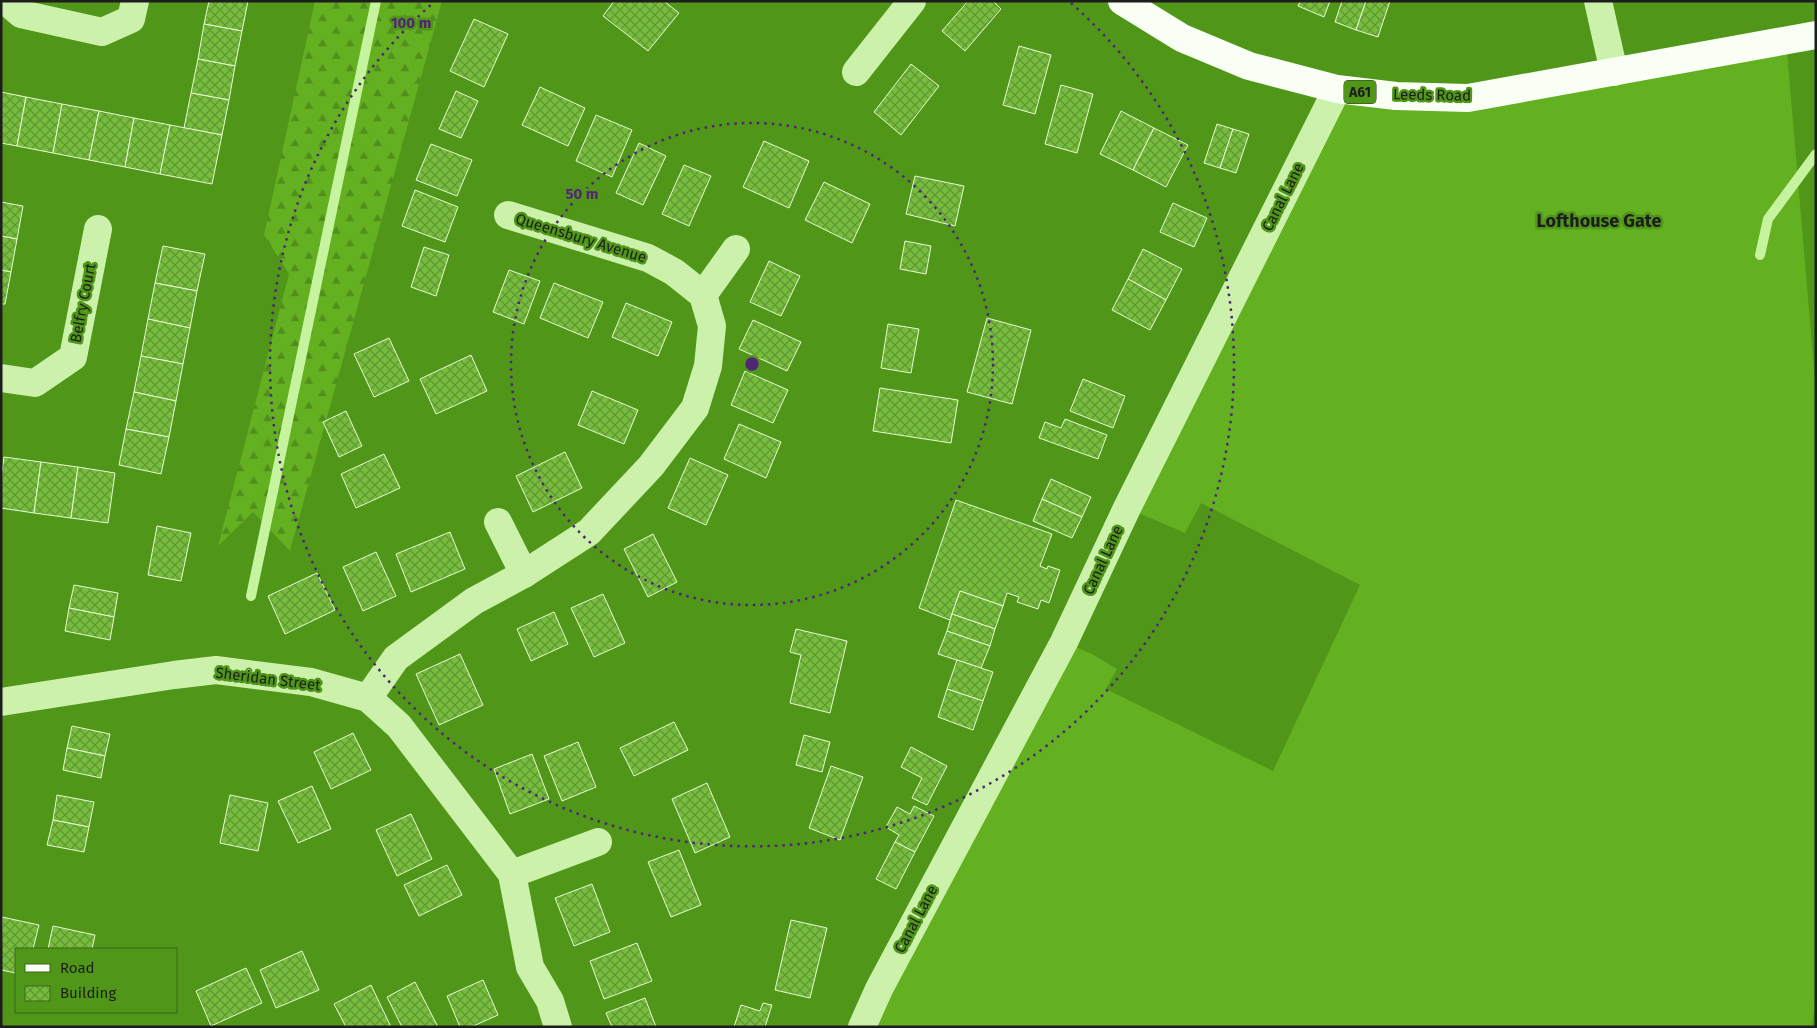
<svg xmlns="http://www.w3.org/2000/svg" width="1817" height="1028" viewBox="0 0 1817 1028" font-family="'Fira Sans',sans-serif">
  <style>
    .grass { fill: #63b021 }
    .forest { fill: url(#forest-firs) }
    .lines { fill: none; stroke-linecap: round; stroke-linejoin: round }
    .stream { stroke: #c6f39d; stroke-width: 10 }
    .building { fill: url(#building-cross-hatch); stroke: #e5fcd2 }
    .minor { stroke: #cbf1ab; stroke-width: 28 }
    .tertiary { stroke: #cbf1ab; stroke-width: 28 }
    .primary { stroke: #f9fff5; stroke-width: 28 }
    .ring { fill: none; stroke: #512576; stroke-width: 2.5; stroke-dasharray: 2.5 5 }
    .labels { text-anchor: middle; stroke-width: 5; stroke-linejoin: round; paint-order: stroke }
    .shield { fill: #509618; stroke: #2c411c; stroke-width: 1 }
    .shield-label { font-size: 14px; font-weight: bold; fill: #1d1d1d }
    .street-label { font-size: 15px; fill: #1d1d1d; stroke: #509618 }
    .quarter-label { font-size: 18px; font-weight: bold; fill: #1d1d1d; stroke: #509618 }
    .centre { fill: #512576; stroke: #509618; stroke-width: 2.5 }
    .ring-label { font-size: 15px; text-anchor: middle; font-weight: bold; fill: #512576; stroke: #509618; stroke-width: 5; stroke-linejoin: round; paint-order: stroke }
  </style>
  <defs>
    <pattern id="forest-firs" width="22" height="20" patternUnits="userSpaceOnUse" patternTransform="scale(1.25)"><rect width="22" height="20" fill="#63b021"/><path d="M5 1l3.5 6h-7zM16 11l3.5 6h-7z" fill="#518f1c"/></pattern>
    <pattern id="building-cross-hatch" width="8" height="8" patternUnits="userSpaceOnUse" patternTransform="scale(1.25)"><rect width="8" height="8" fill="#76bc3d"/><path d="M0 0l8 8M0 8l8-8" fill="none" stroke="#609833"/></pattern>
  </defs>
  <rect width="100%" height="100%" fill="#509618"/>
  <!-- grass -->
  <path class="grass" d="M 1786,40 L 1816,392 L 1816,993 L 1812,1027 L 862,1027 L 1064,642 L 1092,654 L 1117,669 L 1106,689 L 1273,771 L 1360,585 L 1201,503 L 1185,533 L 1127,508 L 1337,89 L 1396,96 Z"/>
  <!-- forest -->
  <path class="forest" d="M 315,1 L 442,1 L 290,551 L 253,512 L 218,546 L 289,274 L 264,235 Z"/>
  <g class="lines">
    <!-- stream -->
    <g class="stream">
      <path d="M 1760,255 L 1768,219 L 1816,154"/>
      <path d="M 251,596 L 376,1"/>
    </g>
  </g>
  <!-- building -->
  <g class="building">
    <path d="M 209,1 L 248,1 L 242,31 L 204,24 Z"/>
    <path d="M 614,1 L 664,1 L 679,13 L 648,51 L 603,16 Z"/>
    <path d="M 968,1 L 993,1 L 1001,9 L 965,51 L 942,31 Z"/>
    <path d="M 1300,1 L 1330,1 L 1324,17 L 1298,6 Z"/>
    <path d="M 1342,1 L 1366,1 L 1356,30 L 1335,22 Z"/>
    <path d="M 1366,1 L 1390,1 L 1378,37 L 1356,30 Z"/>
    <path d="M 474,19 L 508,34 L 484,87 L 450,71 Z"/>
    <path d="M 204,24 L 242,31 L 235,66 L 198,59 Z"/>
    <path d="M 1019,46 L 1051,55 L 1035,114 L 1003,105 Z"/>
    <path d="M 198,59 L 235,66 L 229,100 L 191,93 Z"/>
    <path d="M 911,64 L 939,86 L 901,135 L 874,112 Z"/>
    <path d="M 1061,85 L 1093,94 L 1077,153 L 1045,144 Z"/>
    <path d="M 540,87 L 585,108 L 568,146 L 522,125 Z"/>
    <path d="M 456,91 L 478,101 L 461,138 L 439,129 Z"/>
    <path d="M 1,92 L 26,97 L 17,146 L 1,143 Z"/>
    <path d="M 191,93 L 229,100 L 222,135 L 184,128 Z"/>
    <path d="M 26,97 L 62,104 L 53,153 L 17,146 Z"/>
    <path d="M 62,104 L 99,111 L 89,160 L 53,153 Z"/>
    <path d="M 99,111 L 134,118 L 125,167 L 89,160 Z"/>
    <path d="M 1121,111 L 1154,128 L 1133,170 L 1100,154 Z"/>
    <path d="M 596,115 L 632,130 L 612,177 L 576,161 Z"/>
    <path d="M 134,118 L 170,125 L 160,174 L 125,167 Z"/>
    <path d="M 1217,124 L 1233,129 L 1220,168 L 1204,163 Z"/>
    <path d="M 170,125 L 222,135 L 212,184 L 160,174 Z"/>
    <path d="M 1154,128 L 1188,145 L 1166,187 L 1133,170 Z"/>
    <path d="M 1233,129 L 1249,134 L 1236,173 L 1220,168 Z"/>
    <path d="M 764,141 L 809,161 L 789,208 L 743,187 Z"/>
    <path d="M 639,143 L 666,156 L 643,205 L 616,193 Z"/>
    <path d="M 431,144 L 472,160 L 457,196 L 416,180 Z"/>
    <path d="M 684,165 L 711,176 L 689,226 L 662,214 Z"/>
    <path d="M 915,176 L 964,186 L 955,226 L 906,214 Z"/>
    <path d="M 824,182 L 870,204 L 852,243 L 805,220 Z"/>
    <path d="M 415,190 L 458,207 L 445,242 L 402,226 Z"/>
    <path d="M 1,202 L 23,206 L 17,239 L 1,236 Z"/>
    <path d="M 1173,203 L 1207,218 L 1194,247 L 1160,232 Z"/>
    <path d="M 1,236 L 17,239 L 11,272 L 1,270 Z"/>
    <path d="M 905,241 L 931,246 L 926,274 L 900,269 Z"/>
    <path d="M 163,246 L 205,254 L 197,291 L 155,283 Z"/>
    <path d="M 424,247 L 449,255 L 436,296 L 411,287 Z"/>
    <path d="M 1143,249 L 1182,269 L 1166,300 L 1128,279 Z"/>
    <path d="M 769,261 L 800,276 L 781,316 L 750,302 Z"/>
    <path d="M 1,270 L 11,272 L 5,304 L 1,304 Z"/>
    <path d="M 509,270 L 540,281 L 524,324 L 493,312 Z"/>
    <path d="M 1128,279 L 1166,300 L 1150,330 L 1112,310 Z"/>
    <path d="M 155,283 L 197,291 L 190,328 L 148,319 Z"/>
    <path d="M 554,283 L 603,302 L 588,338 L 540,318 Z"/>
    <path d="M 626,303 L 672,322 L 658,356 L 612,337 Z"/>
    <path d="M 987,318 L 1031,330 L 1012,404 L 967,392 Z"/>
    <path d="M 148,319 L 190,328 L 183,364 L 141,356 Z"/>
    <path d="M 753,320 L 801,342 L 787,371 L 739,349 Z"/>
    <path d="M 888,324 L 919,329 L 911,373 L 881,368 Z"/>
    <path d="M 389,338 L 409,381 L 374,397 L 354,354 Z"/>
    <path d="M 471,355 L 487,391 L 436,414 L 420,379 Z"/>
    <path d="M 141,356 L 183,364 L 176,401 L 134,392 Z"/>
    <path d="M 745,371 L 788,390 L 773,423 L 731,405 Z"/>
    <path d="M 1083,379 L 1125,396 L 1113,428 L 1070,411 Z"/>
    <path d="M 880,388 L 958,400 L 951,443 L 873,431 Z"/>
    <path d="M 592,391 L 638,410 L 624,444 L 578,425 Z"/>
    <path d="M 134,392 L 176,401 L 169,437 L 126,429 Z"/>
    <path d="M 346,411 L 362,446 L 339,457 L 323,422 Z"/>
    <path d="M 1065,419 L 1107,435 L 1098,459 L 1039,438 L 1045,422 L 1061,428 Z"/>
    <path d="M 739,424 L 781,442 L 766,478 L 724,459 Z"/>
    <path d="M 126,429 L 169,437 L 161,474 L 119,465 Z"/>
    <path d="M 565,452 L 582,488 L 533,512 L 516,476 Z"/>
    <path d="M 384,454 L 400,488 L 356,508 L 341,474 Z"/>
    <path d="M 4,457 L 41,462 L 34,513 L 1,508 L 1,478 Z"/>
    <path d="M 690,458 L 728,475 L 706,525 L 668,508 Z"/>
    <path d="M 41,462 L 78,467 L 71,518 L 34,513 Z"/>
    <path d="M 78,467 L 115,473 L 108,523 L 71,518 Z"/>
    <path d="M 1051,479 L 1091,497 L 1082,517 L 1042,499 Z"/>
    <path d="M 1042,499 L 1082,517 L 1072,538 L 1033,521 Z"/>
    <path d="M 956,500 L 1052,534 L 1040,566 L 1047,569 L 1048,566 L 1060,570 L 1049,603 L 1041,600 L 1038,609 L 1017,602 L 1019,597 L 1007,593 L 1003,606 L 960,591 L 950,620 L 919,608 Z"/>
    <path d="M 157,526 L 191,533 L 181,581 L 148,575 Z"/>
    <path d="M 450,532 L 465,569 L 411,592 L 396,554 Z"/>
    <path d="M 653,534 L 677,582 L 648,597 L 624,549 Z"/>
    <path d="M 376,552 L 396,596 L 363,611 L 343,567 Z"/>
    <path d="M 317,573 L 335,610 L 285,634 L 268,596 Z"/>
    <path d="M 74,585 L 118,593 L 114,617 L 69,608 Z"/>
    <path d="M 960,591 L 1003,606 L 995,629 L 952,614 Z"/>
    <path d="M 603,594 L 625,643 L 594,657 L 571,608 Z"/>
    <path d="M 69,608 L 114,617 L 110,640 L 65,631 Z"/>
    <path d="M 554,612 L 568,644 L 531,661 L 517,629 Z"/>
    <path d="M 952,614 L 995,629 L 990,646 L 947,631 Z"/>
    <path d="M 796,629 L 847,641 L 830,713 L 790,703 L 801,655 L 790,652 Z"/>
    <path d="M 947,631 L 990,646 L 981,668 L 938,654 Z"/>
    <path d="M 460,654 L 483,705 L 439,725 L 416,674 Z"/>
    <path d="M 957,660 L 993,672 L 983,701 L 947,689 Z"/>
    <path d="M 947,689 L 983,701 L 973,730 L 938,717 Z"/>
    <path d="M 674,722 L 688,750 L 634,776 L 620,748 Z"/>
    <path d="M 72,726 L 110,734 L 105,756 L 67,748 Z"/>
    <path d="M 353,733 L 371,770 L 331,789 L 314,752 Z"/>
    <path d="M 804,735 L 830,742 L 822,772 L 796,765 Z"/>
    <path d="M 578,742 L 596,787 L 562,801 L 544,756 Z"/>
    <path d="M 911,747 L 947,766 L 927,805 L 912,798 L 922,778 L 901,767 Z"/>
    <path d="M 67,748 L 105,756 L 101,778 L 63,770 Z"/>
    <path d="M 532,754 L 549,799 L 510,814 L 494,769 Z"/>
    <path d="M 831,766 L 863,777 L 840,840 L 809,828 Z"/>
    <path d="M 707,783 L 730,837 L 695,853 L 672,799 Z"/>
    <path d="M 312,786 L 331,829 L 298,843 L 278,801 Z"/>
    <path d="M 57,795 L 94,802 L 89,827 L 53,820 Z"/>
    <path d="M 230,795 L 268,803 L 258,851 L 220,843 Z"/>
    <path d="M 914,806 L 934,816 L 915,852 L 895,842 L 899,835 L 886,827 L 897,807 L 910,814 Z"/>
    <path d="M 411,814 L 432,859 L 397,876 L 376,830 Z"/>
    <path d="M 53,820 L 89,827 L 84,852 L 47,845 Z"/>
    <path d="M 895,842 L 915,852 L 896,889 L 876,879 Z"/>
    <path d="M 679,850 L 701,905 L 671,917 L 648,862 Z"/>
    <path d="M 447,865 L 462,895 L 419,916 L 404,885 Z"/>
    <path d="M 592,884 L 610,932 L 574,946 L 555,898 Z"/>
    <path d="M 2,917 L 39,925 L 33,949 L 16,949 L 16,973 L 1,970 Z"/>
    <path d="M 791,920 L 827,928 L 810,998 L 775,990 Z"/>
    <path d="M 53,926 L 95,935 L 92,949 L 48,949 Z"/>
    <path d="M 637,943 L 652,981 L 604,999 L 590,961 Z"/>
    <path d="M 302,951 L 319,990 L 276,1008 L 260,970 Z"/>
    <path d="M 246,968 L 262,1003 L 211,1026 L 196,991 Z"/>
    <path d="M 483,980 L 498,1015 L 471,1027 L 460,1027 L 447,996 Z"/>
    <path d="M 415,982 L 438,1027 L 402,1027 L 387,997 Z"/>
    <path d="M 371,985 L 391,1027 L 346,1027 L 334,1004 Z"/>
    <path d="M 645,998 L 656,1027 L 612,1027 L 606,1013 Z"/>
    <path d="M 763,1003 L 772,1005 L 765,1027 L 734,1027 L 741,1005 L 760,1011 Z"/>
  </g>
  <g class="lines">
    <!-- minor -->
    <g class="minor">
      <path d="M 6,1 L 21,14 L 102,32 L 131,19 L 135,1"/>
      <path d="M 856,72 L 912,1"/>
      <path d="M 703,295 L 736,249"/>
      <path d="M 1,378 L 35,383 L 73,357 L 98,229"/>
      <path d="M 498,522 L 524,574"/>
      <path d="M 368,698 L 396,658 L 474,601 L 524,574 L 589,532 L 651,466 L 695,408 L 708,366 L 712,326 L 703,295 L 674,272 L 648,258 L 508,215"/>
      <path d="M 1,702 L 174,675 L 216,670 L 311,682 L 368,698 L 399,726 L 512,874 L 530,967 L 550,1001 L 558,1027"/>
      <path d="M 512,874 L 598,842"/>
    </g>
    <!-- tertiary -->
    <g class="tertiary">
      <path d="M 1598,1 L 1614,72"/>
      <path d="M 862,1027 L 879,989 L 1064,642 L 1127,508 L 1337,89"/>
    </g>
    <!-- primary -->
    <path class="primary" d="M 1122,1 L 1182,38 L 1249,66 L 1337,89 L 1396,96 L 1468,98 L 1816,35"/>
  </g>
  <!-- distance rings -->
  <g class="ring">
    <circle cx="752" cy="364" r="241"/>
    <path d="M1071 3A482 482 0 1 1 433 3"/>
  </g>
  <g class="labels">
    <!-- shield labels -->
    <rect class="shield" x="1344" y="80.5" width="32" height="23" rx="4"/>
    <g class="shield-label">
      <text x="1360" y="97">A61</text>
    </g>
    <!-- street labels -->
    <g class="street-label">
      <text transform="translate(1432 95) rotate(1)" y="5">Leeds Road</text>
      <text transform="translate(1283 197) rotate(-63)" y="5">Canal Lane</text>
      <text transform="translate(581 238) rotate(17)" y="5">Queensbury Avenue</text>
      <text transform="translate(83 303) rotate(-79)" y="5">Belfry Court</text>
      <text transform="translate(1103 560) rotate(-65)" y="5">Canal Lane</text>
      <text transform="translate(268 679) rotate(7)" y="5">Sheridan Street</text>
      <text transform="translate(916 919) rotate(-62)" y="5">Canal Lane</text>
    </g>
    <!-- quarter labels -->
    <g class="quarter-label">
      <text x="1599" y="227">Lofthouse Gate</text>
    </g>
  </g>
  <circle cx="752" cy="364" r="8" class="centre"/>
  <g class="ring-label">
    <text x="411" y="28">100 m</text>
    <text x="582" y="199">50 m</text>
  </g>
  <!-- border -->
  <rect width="1817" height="1028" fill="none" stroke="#1d1d1d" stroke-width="5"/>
  <!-- legend -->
  <rect x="15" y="948" width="162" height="65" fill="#509618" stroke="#3c661a"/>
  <rect x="25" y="964" width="25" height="8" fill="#f9fff5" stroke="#3c661a"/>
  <text x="60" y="973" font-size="15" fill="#1d1d1d">Road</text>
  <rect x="25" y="986" width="25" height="15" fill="url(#building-cross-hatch)" stroke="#3c661a"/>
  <text x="60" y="998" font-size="15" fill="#1d1d1d">Building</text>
</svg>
